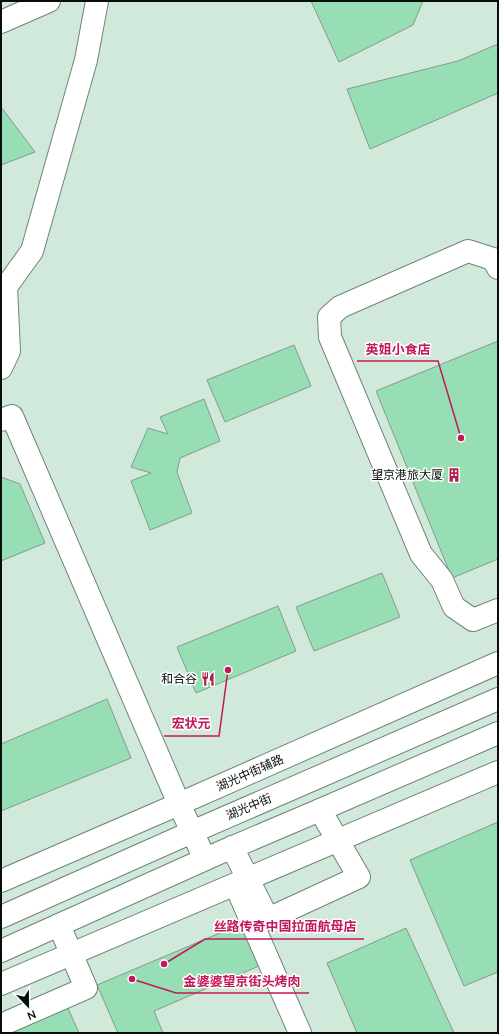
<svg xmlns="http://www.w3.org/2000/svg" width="499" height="1034" viewBox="0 0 499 1034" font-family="Mulish,'Noto Sans SC',sans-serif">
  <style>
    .building { fill: #97deb4; stroke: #859a8c }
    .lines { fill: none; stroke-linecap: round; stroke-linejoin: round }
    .minor-casing { stroke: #6f8477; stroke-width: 24 }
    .major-casing { stroke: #6f8477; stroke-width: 24 }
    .minor { stroke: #fff; stroke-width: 22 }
    .major { stroke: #fff; stroke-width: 22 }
    .labels { text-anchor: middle; stroke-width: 3; stroke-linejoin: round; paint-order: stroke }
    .poi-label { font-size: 12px; fill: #080f0a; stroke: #fff; text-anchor: end }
    .street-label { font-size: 12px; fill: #080f0a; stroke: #fff }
    .leader { fill: none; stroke: #c2185b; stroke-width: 1.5 }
    .callout-dot { fill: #c2185b; stroke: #fff; stroke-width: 1.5 }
    .callout-label { font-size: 13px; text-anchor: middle; font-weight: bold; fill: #c2185b; stroke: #fff; stroke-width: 3; stroke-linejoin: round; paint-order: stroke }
  </style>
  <rect width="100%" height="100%" fill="#d1e9da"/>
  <!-- building -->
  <g class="building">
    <path d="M 311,1 L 423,1 L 413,25 L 339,62 Z"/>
    <path d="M 498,44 L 498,93 L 370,149 L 347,89 L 458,61 Z"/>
    <path d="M 1,107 L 35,152 L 1,165 Z"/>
    <path d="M 498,341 L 498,559 L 452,578 L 376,391 Z"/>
    <path d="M 294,345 L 311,386 L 225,422 L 207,380 Z"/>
    <path d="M 204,399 L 220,441 L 180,458 L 177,472 L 192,513 L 150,530 L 131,481 L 151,473 L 131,467 L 148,428 L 168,434 L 160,417 Z"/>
    <path d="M 1,477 L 20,484 L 45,543 L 1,561 Z"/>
    <path d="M 382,573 L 400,617 L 314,651 L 296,607 Z"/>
    <path d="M 278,606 L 296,651 L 196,693 L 177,647 Z"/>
    <path d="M 107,699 L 131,758 L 1,811 L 1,744 Z"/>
    <path d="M 498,822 L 498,972 L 464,986 L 410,860 Z"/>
    <path d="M 241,924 L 259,966 L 154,1011 L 163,1033 L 118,1033 L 97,985 Z"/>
    <path d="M 406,928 L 454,1033 L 357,1033 L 327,963 Z"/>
    <path d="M 68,1008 L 79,1033 L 10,1033 Z"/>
  </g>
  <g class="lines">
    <defs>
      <g id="minor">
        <path d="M 1,22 L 49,1"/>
        <path d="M 498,268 L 493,259 L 468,251 L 340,307 L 329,317 L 330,337 L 421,554 L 442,580 L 454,607 L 473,620 L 498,610"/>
        <path d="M 1,368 L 9,351 L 6,287 L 32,251 L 86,60 L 97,1"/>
        <path d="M 1,420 L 12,416 L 179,804 L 205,859"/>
        <path d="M 232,847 L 268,919 L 359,877 L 320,810"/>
        <path d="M 1,881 L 179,804 L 498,663"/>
        <path d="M 236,886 L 300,1033"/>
        <path d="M 1,984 L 498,772"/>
        <path d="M 1,1025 L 86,988 L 59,925"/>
      </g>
      <g id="major">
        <path d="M 1,917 L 192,832 L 498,699"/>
        <path d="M 1,951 L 219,853 L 320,810 L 498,733"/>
      </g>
    </defs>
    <!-- minor casing -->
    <use href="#minor" class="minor-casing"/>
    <!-- major casing -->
    <use href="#major" class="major-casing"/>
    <!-- minor -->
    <use href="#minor" class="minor"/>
    <!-- major -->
    <use href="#major" class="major"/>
  </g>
  <!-- icons -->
  <defs>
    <symbol id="building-bare" viewBox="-9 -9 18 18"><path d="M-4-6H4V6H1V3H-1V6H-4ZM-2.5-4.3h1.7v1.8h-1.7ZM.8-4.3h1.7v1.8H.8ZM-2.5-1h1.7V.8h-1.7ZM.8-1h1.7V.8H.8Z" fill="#af1e4f" stroke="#fff" stroke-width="2.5" paint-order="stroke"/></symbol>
    <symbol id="restaurant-bare" viewBox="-9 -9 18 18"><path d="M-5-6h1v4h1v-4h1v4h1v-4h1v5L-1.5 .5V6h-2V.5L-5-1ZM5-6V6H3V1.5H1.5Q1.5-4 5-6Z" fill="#af1e4f" stroke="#fff" stroke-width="2.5" paint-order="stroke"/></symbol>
  </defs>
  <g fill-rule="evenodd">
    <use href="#building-bare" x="444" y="465" width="20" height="20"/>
    <use href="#restaurant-bare" x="198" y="669" width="20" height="20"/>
  </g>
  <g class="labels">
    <!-- poi labels -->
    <g class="poi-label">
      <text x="443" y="479">望京港旅大厦</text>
      <text x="197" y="683">和合谷</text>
    </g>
    <!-- street labels -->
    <g class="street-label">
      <text transform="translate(250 773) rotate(-24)" y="4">湖光中街辅路</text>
      <text transform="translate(249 807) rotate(-23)" y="4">湖光中街</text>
    </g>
  </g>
  <!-- callouts -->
  <path class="leader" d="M461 438L438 361H357M228 670L219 736H164M164 964L205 939H364M132 979L176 993H309"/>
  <g class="callout-dot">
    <circle cx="461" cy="438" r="4"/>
    <circle cx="228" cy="670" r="4"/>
    <circle cx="164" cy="964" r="4"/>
    <circle cx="132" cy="979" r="4"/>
  </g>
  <g class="callout-label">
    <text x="398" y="354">英姐小食店</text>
    <text x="191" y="728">宏状元</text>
    <text x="285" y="931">丝路传奇中国拉面航母店</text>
    <text x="242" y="986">金婆婆望京街头烤肉</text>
  </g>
  <!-- border -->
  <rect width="499" height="1034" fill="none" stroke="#080f0a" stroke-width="4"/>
  <!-- north arrow -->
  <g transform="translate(28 1006) rotate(158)" stroke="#ffffff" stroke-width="3" paint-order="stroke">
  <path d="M0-3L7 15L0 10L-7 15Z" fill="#080f0a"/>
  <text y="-6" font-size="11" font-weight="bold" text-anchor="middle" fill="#080f0a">N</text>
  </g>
</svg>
